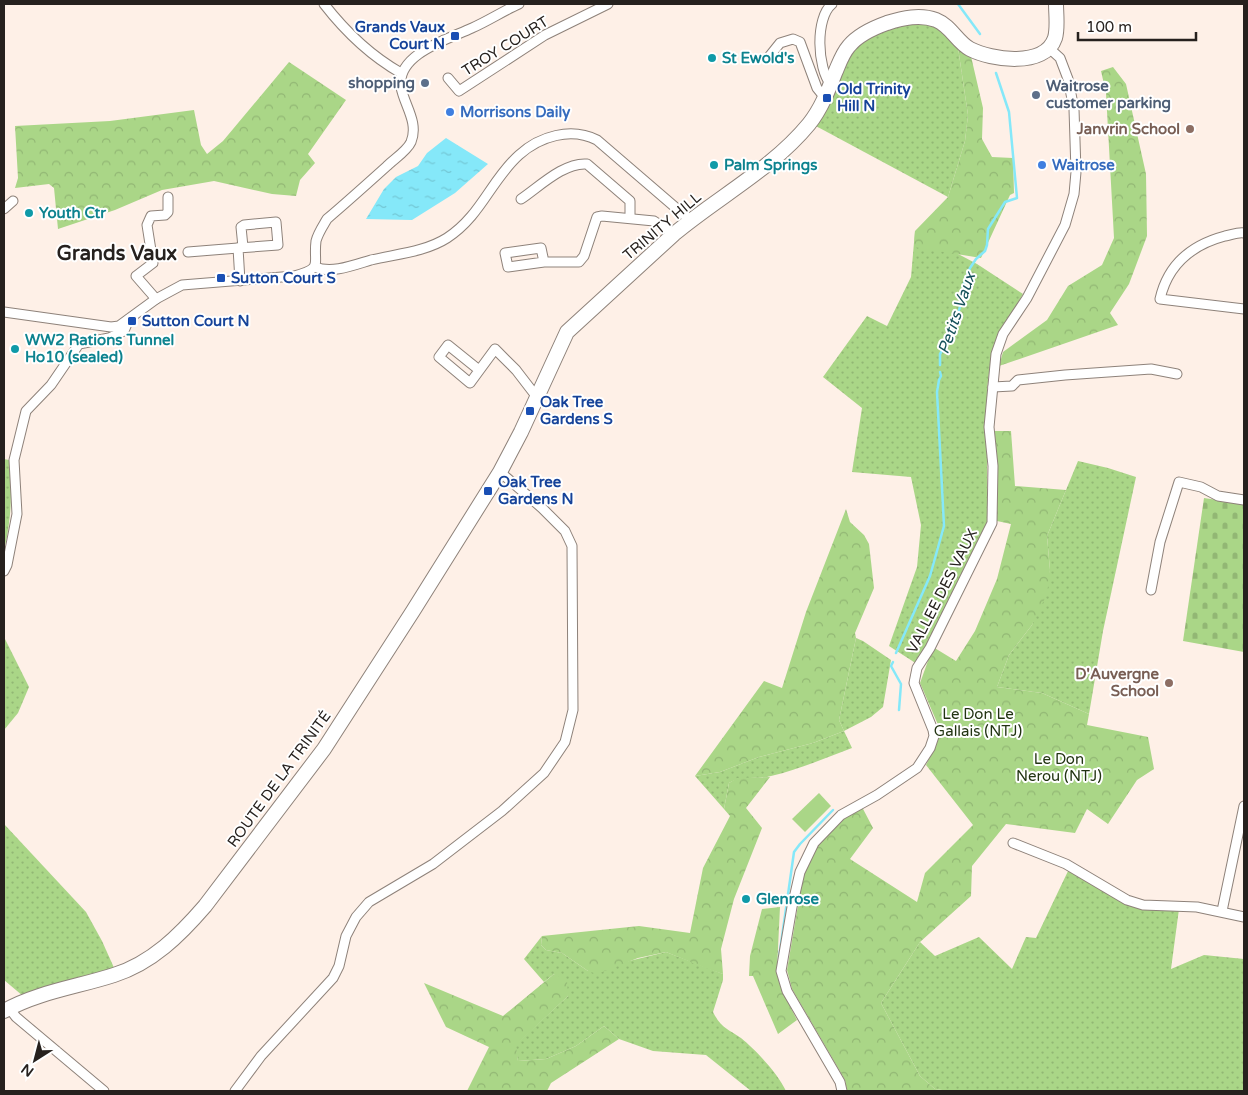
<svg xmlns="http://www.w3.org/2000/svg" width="1248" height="1095" viewBox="0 0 1248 1095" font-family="'Varela Round',sans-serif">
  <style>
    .grass { fill: url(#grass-dots) }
    .forest { fill: url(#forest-crowns) }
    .cemetery { fill: url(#cemetery-stones) }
    .park { fill: #aad687 }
    .water { fill: url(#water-ripples) }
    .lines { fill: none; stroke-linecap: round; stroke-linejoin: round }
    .stream { stroke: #85e8f9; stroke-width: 2.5 }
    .minor-casing { stroke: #8e827a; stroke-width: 11 }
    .primary-casing { stroke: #8e827a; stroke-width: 16 }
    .minor { stroke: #fff; stroke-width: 9 }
    .primary { stroke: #fff; stroke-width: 14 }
    .transit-dot { fill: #1a4fb4; stroke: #fff; stroke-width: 2 }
    .culture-dot { fill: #0f9aa8; stroke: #fff; stroke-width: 2 }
    .service-dot { fill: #5c6f8a; stroke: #fff; stroke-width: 2 }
    .shop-dot { fill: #3f7fe0; stroke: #fff; stroke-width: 2 }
    .education-dot { fill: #8d6e63; stroke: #fff; stroke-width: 2 }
    .labels { text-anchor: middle; stroke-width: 4; stroke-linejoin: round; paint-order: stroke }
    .transit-label { font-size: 15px; font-weight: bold; fill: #164399; stroke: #fff; text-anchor: start }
    .street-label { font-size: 15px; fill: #26211e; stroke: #fff }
    .culture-label { font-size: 15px; font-weight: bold; fill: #0d838f; stroke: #fff; text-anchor: start }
    .service-label { font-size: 15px; font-weight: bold; fill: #4e5e75; stroke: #fff; text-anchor: end }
    .shop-label { font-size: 15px; font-weight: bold; fill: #366cbe; stroke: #fff; text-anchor: start }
    .education-label { font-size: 15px; font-weight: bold; fill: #785e54; stroke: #fff; text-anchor: end }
    .park-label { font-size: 15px; fill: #223412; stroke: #fff }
    .water-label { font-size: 16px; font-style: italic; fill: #16515a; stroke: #fff }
    .district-label { font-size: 20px; font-weight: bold; fill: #26211e; stroke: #fff }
  </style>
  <defs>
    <pattern id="grass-dots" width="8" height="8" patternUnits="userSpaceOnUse" patternTransform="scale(1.25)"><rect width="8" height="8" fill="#aad687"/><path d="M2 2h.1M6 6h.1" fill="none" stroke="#92b774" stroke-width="1.8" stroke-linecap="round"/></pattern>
    <pattern id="forest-crowns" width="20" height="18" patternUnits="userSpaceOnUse" patternTransform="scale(1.25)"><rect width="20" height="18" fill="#aad687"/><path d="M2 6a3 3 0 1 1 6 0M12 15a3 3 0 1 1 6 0" fill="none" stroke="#92b774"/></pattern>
    <pattern id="cemetery-stones" width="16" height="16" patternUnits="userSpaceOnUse" patternTransform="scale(1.25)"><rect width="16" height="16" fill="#aad687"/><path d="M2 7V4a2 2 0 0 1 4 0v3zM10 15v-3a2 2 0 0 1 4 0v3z" fill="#92b774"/></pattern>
    <pattern id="water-ripples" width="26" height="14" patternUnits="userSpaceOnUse" patternTransform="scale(1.25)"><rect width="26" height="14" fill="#85e8f9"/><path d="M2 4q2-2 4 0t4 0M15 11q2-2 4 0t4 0" fill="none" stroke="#73c7d5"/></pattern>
  </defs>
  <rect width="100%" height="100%" fill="#fef0e7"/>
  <!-- grass -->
  <g class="grass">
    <path d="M 913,21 L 934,25 L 957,41 L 968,115 L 965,141 L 948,197 L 814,125 L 850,50 L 873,33 Z"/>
    <path d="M 915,231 L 977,264 L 1023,294 L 999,334 L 991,356 L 987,390 L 987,522 L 917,664 L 889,646 L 917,567 L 921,525 L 911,477 L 852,472 L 862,408 L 823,377 L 867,316 L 887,326 L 911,277 Z"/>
    <path d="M 4,459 L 9,460 C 12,494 12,516 4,550 Z"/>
    <path d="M 1078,461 L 1108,468 L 1136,477 L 1103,631 L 1089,714 L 1042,693 L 997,687 L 1009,655 L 1032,625 L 1050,570 L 1047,536 Z"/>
    <path d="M 4,637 L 29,687 L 18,713 L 4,730 Z"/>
    <path d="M 856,638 L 863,641 L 891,660 L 883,707 L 871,717 L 844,731 L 852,748 C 825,758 798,770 771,776 C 756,780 742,775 729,783 L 724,809 L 695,776 L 720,772 L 759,757 L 813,743 L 844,731 L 839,720 Z"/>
    <path d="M 4,824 L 86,912 L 102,941 L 115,970 L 23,996 L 4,980 Z"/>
    <path d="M 1069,869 L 1123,901 L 1179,909 L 1171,969 L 1204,955 L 1244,959 L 1243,1091 L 949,1091 L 935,1089 L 920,1076 L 881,1003 L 920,942 L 935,956 L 979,937 L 1012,969 L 1026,937 L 1036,938 Z"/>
    <path d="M 542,936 L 541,945 L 546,950 L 562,953 L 588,971 L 666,952 L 723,974 L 723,980 L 713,1012 C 721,1028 728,1029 741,1038 C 756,1050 778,1074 786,1091 L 751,1091 L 706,1055 L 653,1051 L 619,1039 L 604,1026 L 576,1046 L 546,1059 L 518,1061 L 515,1045 L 568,996 L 554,974 L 544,982 L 524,959 Z"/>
  </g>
  <!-- forest -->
  <g class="forest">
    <path d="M 957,41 L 970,52 L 983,108 L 982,139 L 992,157 L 1013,158 L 1014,193 L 1010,195 L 981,258 L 914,247 L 915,231 L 948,197 L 965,141 L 968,115 Z"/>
    <path d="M 289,62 L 346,100 L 308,154 L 315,163 L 300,180 L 296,196 L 272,194 L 214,181 L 162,190 L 115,210 L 58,229 L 54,188 L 49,184 L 15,188 L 18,178 L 15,126 L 110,121 L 194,110 L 201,145 L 207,154 L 223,141 Z"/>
    <path d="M 1113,67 L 1126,84 L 1146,174 L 1147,236 L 1129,284 L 1110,313 L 1118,325 L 999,366 L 1003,352 L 1047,320 L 1068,286 L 1102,265 L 1114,238 L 1106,93 L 1101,71 Z"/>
    <path d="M 992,431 L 1011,431 L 1015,486 L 1066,490 L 1047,536 L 1050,570 L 1047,594 L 1032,625 L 1009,655 L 997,687 L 1042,693 L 1089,714 L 1087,725 L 1148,737 L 1154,769 L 1137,780 L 1108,824 L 1087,809 L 1075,833 L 1006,824 L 972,866 L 971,896 L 920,942 L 881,1003 L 920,1076 L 935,1089 L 949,1091 L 847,1091 L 845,1080 L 792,989 L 787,970 L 803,876 L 818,845 L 844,819 L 862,807 L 873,828 L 850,859 L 917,902 L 925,873 L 973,825 L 926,765 L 936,745 L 939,727 L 920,683 L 933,647 L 956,661 L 975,631 L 997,579 L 1011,524 L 997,521 L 997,486 Z"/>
    <path d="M 846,509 L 850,522 L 864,535 L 869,544 L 874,588 L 855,633 L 856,638 L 839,720 L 844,731 L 813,743 L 759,757 L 720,772 L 695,776 L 764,681 L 782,688 L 806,612 Z"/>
    <path d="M 770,777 L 746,808 L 762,828 L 734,899 L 721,949 L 723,974 L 708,969 L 666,952 L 638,958 L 597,974 L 588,971 L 562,953 L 546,950 L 541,945 L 542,936 L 639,926 L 690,933 L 703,868 L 730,816 L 724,809 L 729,783 L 737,778 Z"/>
    <path d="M 780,907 L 777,969 L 783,992 L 797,1020 L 778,1034 L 753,976 L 749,976 L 750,956 L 762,909 Z"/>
    <path d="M 554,974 L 567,981 L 568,996 L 516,1045 L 518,1061 L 546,1059 L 576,1046 L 604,1026 L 619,1039 L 551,1083 L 547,1091 L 467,1091 L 489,1047 L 446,1027 L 424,983 L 503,1016 Z"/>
  </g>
  <!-- cemetery -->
  <path class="cemetery" d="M 1204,498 L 1244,504 L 1244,652 L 1183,641 Z"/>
  <!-- park -->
  <path class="park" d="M 819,793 L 831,806 L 805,832 L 792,819 Z"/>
  <!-- water -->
  <path class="water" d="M 446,138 L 488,164 L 455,193 L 412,220 L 366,219 L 384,189 L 396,177 L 418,166 L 427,153 Z"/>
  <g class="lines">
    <!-- stream -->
    <g class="stream">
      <path d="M 958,4 L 980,34"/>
      <path d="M 940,365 L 940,354 L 946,344 L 948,336 L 956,320 L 962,300 L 963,286 L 970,268 L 976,259 L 985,251 L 987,245 L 988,229 L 1005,202 L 1017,198 L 1009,112 L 996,73"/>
      <path d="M 896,653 L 930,576 L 944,526 L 937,392 L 939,380 L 941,376 L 940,372"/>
      <path d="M 893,662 L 891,666 L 901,684 L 899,710"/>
      <path d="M 779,958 L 794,852 L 800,844 L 833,810"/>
    </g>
    <defs>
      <g id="minor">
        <path d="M 324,4 C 345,31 371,56 401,73"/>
        <path d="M 768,58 L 780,43 L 793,39 L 800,42 L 817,88 L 825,98"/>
        <path d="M 448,78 L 459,91 L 545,35 L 608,4"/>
        <path d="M 831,85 C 817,68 815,18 832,4"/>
        <path d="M 521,199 C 539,187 564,162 587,164 L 630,201 L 630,218"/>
        <path d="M 4,209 L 13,201"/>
        <path d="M 1244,233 C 1238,232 1231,235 1225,236 C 1191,245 1168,264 1160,299 L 1244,309"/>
        <path d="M 188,252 L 238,248"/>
        <path d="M 544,262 L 541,248 L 505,253 L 508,267 L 544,262 L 579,262 L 584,256 L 597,217 L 602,216 L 654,221 L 674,234"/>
        <path d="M 315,267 C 332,274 354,265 371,260 C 396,254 425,252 447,238 C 481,216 491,180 519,155 C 540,136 571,127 597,140 L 690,220"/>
        <path d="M 240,281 L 238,248 L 278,245 L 276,222 L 244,225 L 241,227 L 243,247"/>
        <path d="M 156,299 L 136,276 L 153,263 L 147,225 L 151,216 L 165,215 L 168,212 L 168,197"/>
        <path d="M 4,312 L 111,327 L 119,326 L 156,299 L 182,285 L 294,276 C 324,268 313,265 316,241 C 318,233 323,226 327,219 C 347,202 367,184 387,166 C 394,159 407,151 411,142 C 419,122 404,105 401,87 C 396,54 449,39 472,28 C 488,21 503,11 519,4"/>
        <path d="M 479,370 L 448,345 L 439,357 L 470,383 L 495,349 L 516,370 L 536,396"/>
        <path d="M 993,387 L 1012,386 L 1018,380 L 1065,375 L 1151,369 L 1177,374"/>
        <path d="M 4,571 L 7,565 L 17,514 L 14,460 L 26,411 L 51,385 L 79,344 L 109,338 L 124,331 L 129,319"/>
        <path d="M 1151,590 L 1160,542 L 1179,482 L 1201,487 L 1218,496 L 1244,500"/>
        <path d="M 1013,843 L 1066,864 L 1127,900 L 1143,905 L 1197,907 L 1244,917"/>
        <path d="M 1222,911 L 1244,806"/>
        <path d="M 9,1008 L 16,1017 L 104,1091"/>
        <path d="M 235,1091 L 261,1056 L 333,978 L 339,966 L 346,936 L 356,917 L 369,902 L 433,864 L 502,811 L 544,773 L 565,742 L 573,710 L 572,546 L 565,531 L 542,508 L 500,472"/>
        <path d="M 842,1091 L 840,1082 L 787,991 L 781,971 L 792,907 L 800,872 L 814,843 L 841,815 L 877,795 L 917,768 L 930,748 L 934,736 L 933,730 L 914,683 L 917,668 L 930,648 L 992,523 L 993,466 L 989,427 L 996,354 L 1003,334 L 1027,298 L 1065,225 L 1074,194 L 1076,172 L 1074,109 L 1068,79 L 1060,58 L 1049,48"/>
      </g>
      <path id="primary" d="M 4,1011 C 38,992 77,987 114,975 C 152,963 180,935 205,906 L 324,749 L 413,611 L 500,472 L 521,432 L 567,332 L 674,234 C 718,197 772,169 809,124 C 821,109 828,91 835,73 C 839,64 842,54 849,46 C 858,35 873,28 887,23 C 903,18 920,14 936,20 C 951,26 957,42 970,49 C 991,60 1045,68 1055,38 C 1058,28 1056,14 1056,4"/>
    </defs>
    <!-- minor casing -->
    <use href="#minor" class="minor-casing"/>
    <!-- primary casing -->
    <use href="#primary" class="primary-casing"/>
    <!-- minor -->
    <use href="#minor" class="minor"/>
    <!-- primary -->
    <use href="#primary" class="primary"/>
  </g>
  <!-- markers -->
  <g class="transit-dot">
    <rect x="450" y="31" width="10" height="10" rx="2.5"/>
    <rect x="822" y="93" width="10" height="10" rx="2.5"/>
    <rect x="216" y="273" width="10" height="10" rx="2.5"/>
    <rect x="127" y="316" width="10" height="10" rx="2.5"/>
    <rect x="525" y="406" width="10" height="10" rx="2.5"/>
    <rect x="483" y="486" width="10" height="10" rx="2.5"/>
  </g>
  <g class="culture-dot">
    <circle cx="712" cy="58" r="5"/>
    <circle cx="714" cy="165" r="5"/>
    <circle cx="29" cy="213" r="5"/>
    <circle cx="15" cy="349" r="5"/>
    <circle cx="746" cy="899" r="5"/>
  </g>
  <g class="service-dot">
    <circle cx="425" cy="83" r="5"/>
    <circle cx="1036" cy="95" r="5"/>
  </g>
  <g class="shop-dot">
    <circle cx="450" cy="112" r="5"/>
    <circle cx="1042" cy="165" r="5"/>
  </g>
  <g class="education-dot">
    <circle cx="1190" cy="129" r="5"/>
    <circle cx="1169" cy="683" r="5"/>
  </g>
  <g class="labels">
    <!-- transit labels -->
    <g class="transit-label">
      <text x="445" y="32" text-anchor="end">Grands Vaux<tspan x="445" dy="17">Court N</tspan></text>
      <text x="837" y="94">Old Trinity<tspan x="837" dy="17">Hill N</tspan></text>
      <text x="231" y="283">Sutton Court S</text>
      <text x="142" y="326">Sutton Court N</text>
      <text x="540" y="407">Oak Tree<tspan x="540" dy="17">Gardens S</tspan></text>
      <text x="498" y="487">Oak Tree<tspan x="498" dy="17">Gardens N</tspan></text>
    </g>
    <!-- street labels -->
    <g class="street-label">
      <text transform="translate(505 46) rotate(-32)" y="5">TROY COURT</text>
      <text transform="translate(662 226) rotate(-40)" y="5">TRINITY HILL</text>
      <text transform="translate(942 591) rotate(-63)" y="5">VALLEE DES VAUX</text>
      <text transform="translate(279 779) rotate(-54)" y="5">ROUTE DE LA TRINITÉ</text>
    </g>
    <!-- culture labels -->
    <g class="culture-label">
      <text x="722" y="63">St Ewold's</text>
      <text x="724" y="170">Palm Springs</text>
      <text x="39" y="218">Youth Ctr</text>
      <text x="25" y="345">WW2 Rations Tunnel<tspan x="25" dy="17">Ho10 (sealed)</tspan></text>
      <text x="756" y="904">Glenrose</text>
    </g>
    <!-- service labels -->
    <g class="service-label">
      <text x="415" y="88">shopping</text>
      <text x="1046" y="91" text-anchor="start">Waitrose<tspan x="1046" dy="17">customer parking</tspan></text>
    </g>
    <!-- shop labels -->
    <g class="shop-label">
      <text x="460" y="117">Morrisons Daily</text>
      <text x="1052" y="170">Waitrose</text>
    </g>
    <!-- education labels -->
    <g class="education-label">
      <text x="1180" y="134">Janvrin School</text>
      <text x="1159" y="679">D'Auvergne<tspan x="1159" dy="17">School</tspan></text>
    </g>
    <!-- park labels -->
    <g class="park-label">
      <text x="978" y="719">Le Don Le<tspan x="978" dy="17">Gallais (NTJ)</tspan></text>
      <text x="1059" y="764">Le Don<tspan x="1059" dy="17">Nerou (NTJ)</tspan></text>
    </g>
    <!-- water labels -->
    <g class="water-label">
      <text transform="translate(956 313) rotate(-71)" y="6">Petits Vaux</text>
    </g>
    <!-- district labels -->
    <g class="district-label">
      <text x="117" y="260">Grands Vaux</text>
    </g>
  </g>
  <!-- border -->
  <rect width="1248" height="1095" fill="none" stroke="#26211e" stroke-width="10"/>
  <!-- north arrow -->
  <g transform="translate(35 1060) rotate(216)" stroke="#ffffff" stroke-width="4" paint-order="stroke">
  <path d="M0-4L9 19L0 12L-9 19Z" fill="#26211e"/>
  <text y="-8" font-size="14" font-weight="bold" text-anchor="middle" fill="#26211e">N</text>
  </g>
  <!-- scale -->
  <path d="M1078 32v8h118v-8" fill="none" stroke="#26211e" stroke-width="2.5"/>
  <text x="1086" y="32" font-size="15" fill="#26211e" stroke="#ffffff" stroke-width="4" paint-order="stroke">100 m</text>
</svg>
